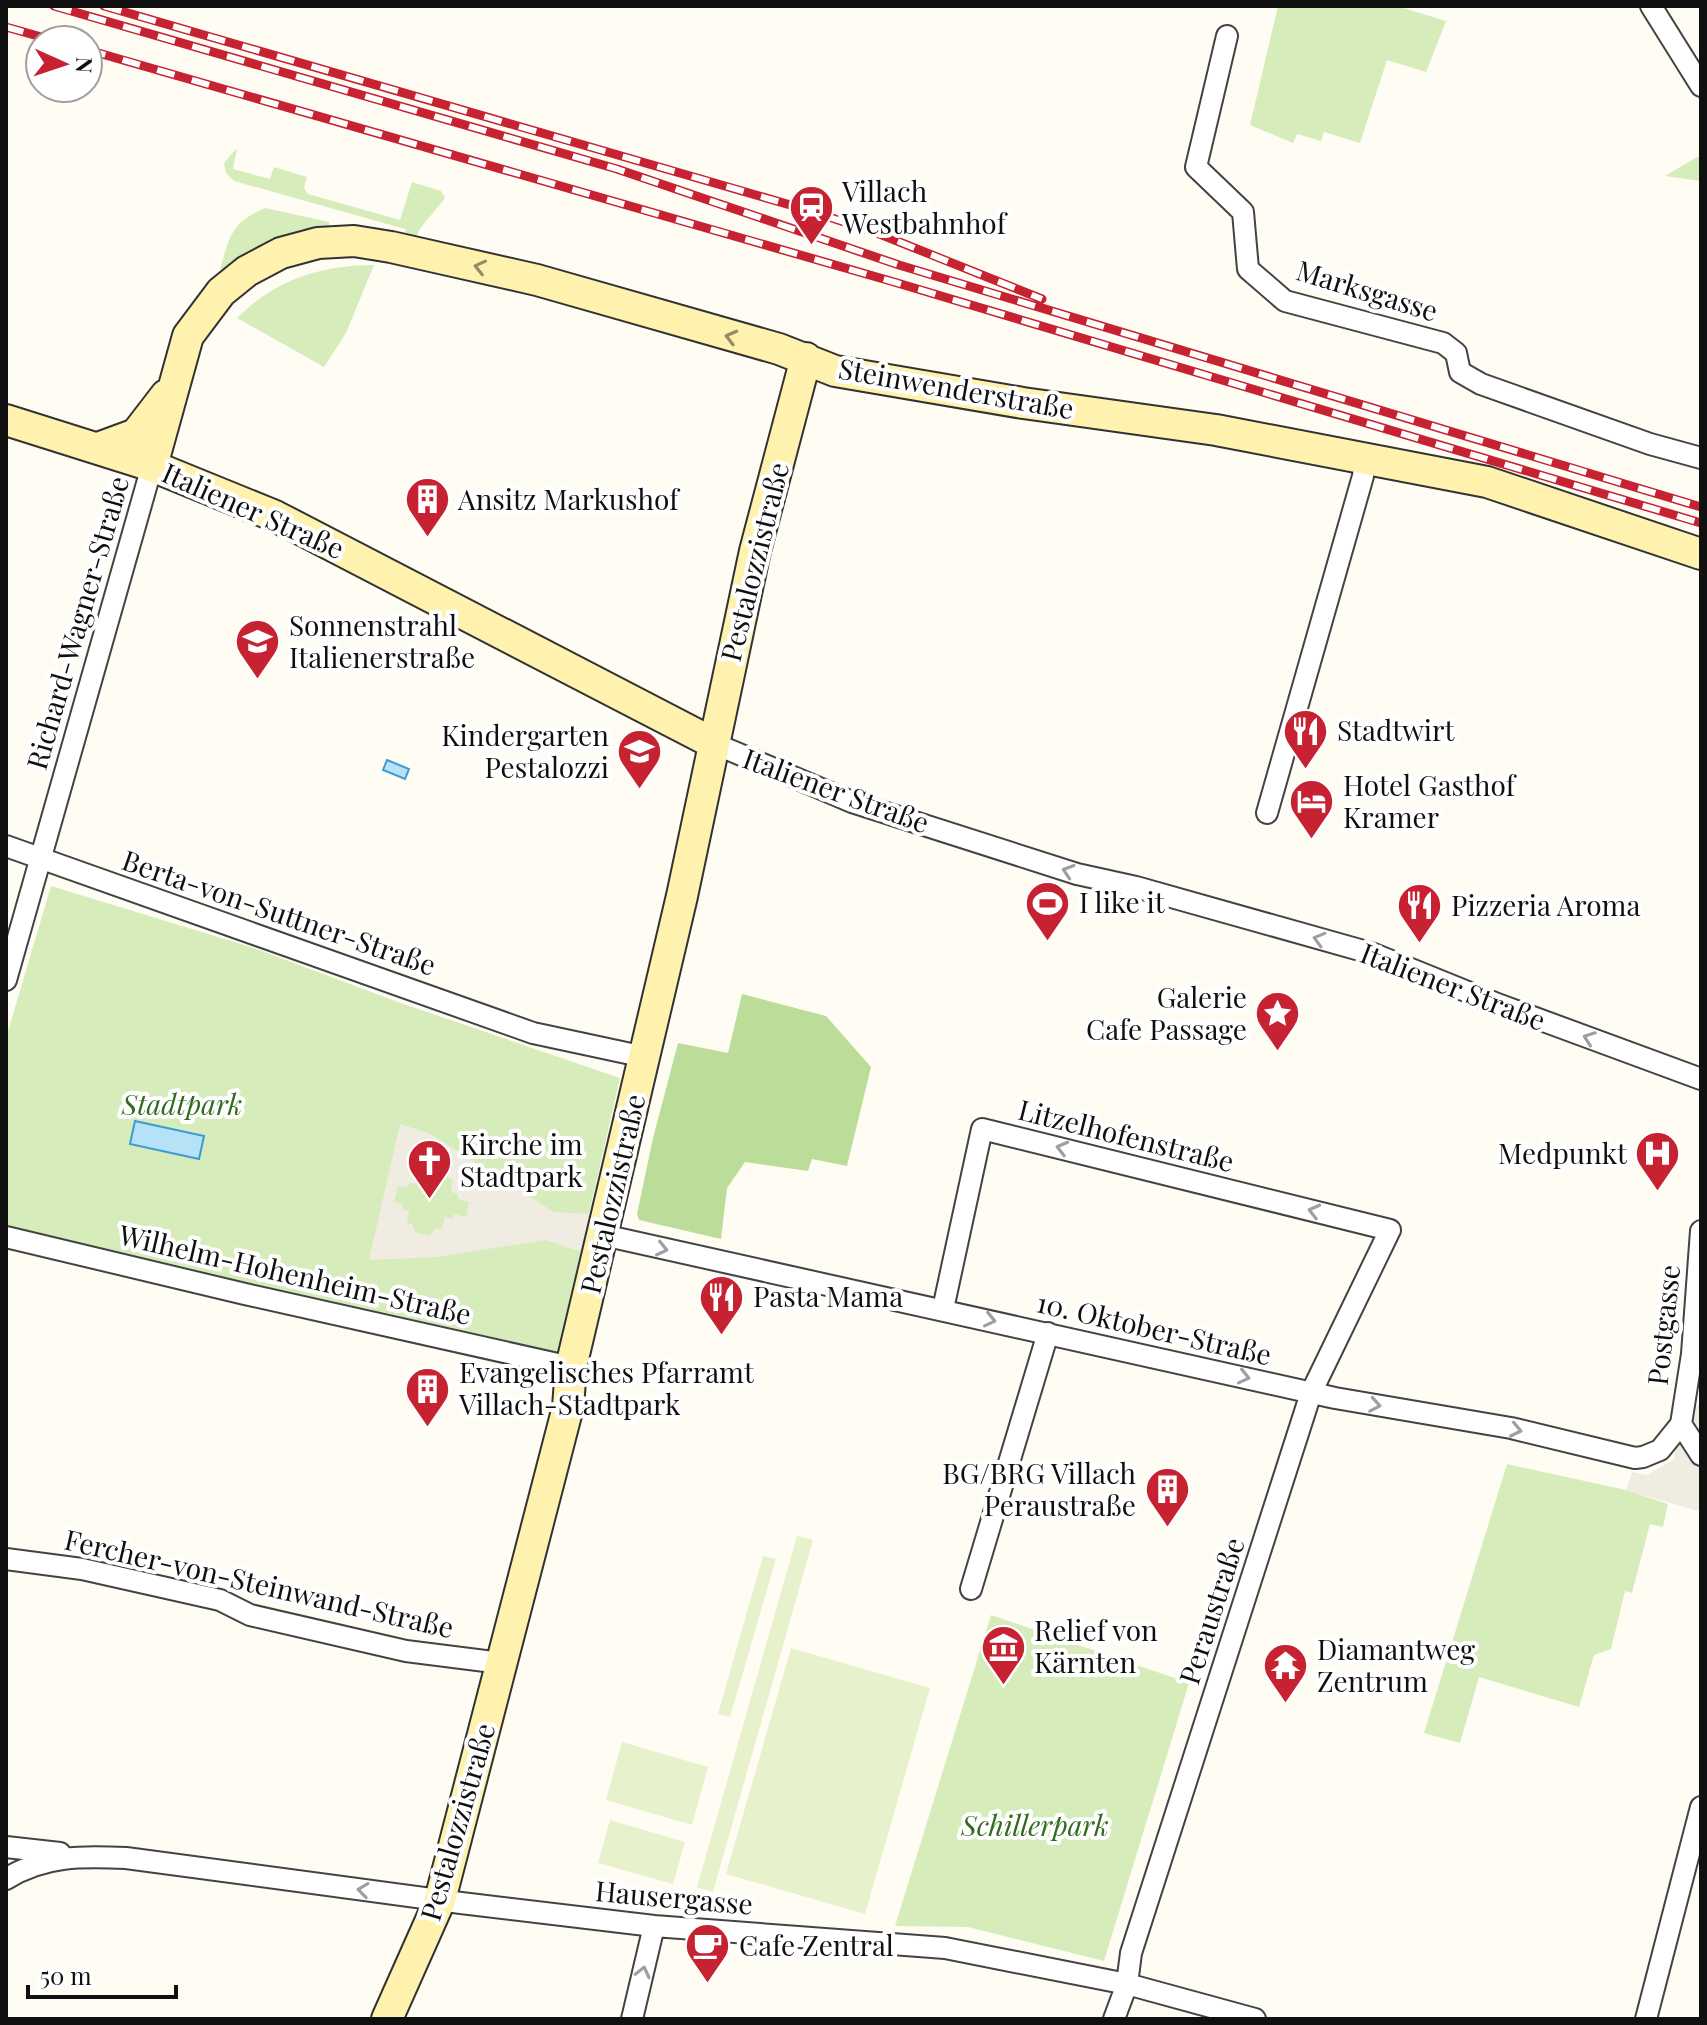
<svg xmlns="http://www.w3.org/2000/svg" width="1707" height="2025" font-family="'Playfair Display',serif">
	<rect width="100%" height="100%" fill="#fffcf3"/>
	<path fill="#d6ecbb" d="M1278 6H1397L1446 21 1426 72 1387 60 1360 143 1324 132 1321 141 1297 134 1293 143 1250 125Z
		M237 148 233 169 270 179 274 167 307 177 304 188 308 194 400 220 412 182 441 191 445 198 419 230 414 242 407 240 405 229 234 181 226 173 224 163Z
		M1697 157H1701V181L1665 176Z
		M265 208 329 222V228L224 272 220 269C230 236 231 223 265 208Z
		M374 265 346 333 324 367 237 318C275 280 321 265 374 265Z
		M51 886 254 948 398 1002 620 1078 555 1363 6 1237V1038Z
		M1507 1464 1626 1490 1668 1504 1663 1527 1650 1524 1632 1593 1625 1591 1611 1649 1594 1655 1579 1707 1479 1677 1460 1743 1424 1733Z
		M991 1615 1189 1683 1104 1961 968 1927 895 1926Z"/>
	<path fill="#bd9" d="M742 994 826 1016 871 1067 847 1166 812 1159 808 1171 745 1162 727 1188 721 1239 639 1220 637 1214 653 1138 678 1043 728 1053Z"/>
	<path fill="#e7f2cd" d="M797 1536 813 1540 713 1892 697 1887Z
		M763 1556 776 1559 730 1717 718 1714Z
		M791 1648 930 1688 865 1914 726 1874Z
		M622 1742 708 1767 692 1825 606 1800Z
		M610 1820 685 1842 673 1884 598 1863Z"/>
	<path fill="#f1ece1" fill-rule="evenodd" d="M400 1124 429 1133 554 1212 589 1214 582 1252 546 1240 437 1257 369 1260ZM431 1167 445 1171 448 1178 453 1180 451 1192 458 1194V1199L469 1202 466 1217 454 1214 452 1219 445 1217 441 1229H435L429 1236 415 1232 412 1224 407 1223 409 1211 403 1210V1205L394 1202 398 1186 408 1188 409 1183 416 1184 419 1172 424 1173Z
		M1701 1404V1512L1626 1490 1632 1472 1647 1475 1674 1459 1675 1448 1681 1442 1692 1407Z"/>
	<path fill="#b6e2f8" stroke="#3b9cd2" stroke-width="2" d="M387 760 409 769 405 779 383 770Z
		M135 1121 204 1136 199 1159 130 1144Z"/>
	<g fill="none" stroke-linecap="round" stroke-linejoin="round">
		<defs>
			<path id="street" d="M1651 6 1701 86
				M1227 36 1196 167 1243 212 1248 269 1285 301 1443 343 1456 353 1460 372 1481 384 1650 444 1701 458
				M713 743 852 802 1077 874 1136 887 1374 954 1500 1005 1701 1079
				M1267 813 1363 476 1365 458
				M6 846 533 1033 645 1057
				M6 980 152 466
				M603 1235 1335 1398 1511 1428 1635 1458 1643 1457 1660 1450 1681 1424 1692 1354 1701 1231
				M6 1237 245 1294 571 1367
				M943 1309 982 1129 1390 1230 1311 1393 1131 1953 1127 1984 1114 2019
				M1681 1424 1701 1455
				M6 1559 82 1569 220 1600 250 1615 406 1651 501 1663
				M971 1589 1048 1333
				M6 1847 60 1853
				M6 1879C44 1855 83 1856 126 1858L461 1903 654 1926 945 1948 1127 1984 1255 2019
				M632 2019 654 1926
				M1646 2019 1701 1807"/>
			<path id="secondary" d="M6 420 152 466 275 516 713 743
				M98 448 136 434 166 395
				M152 466 188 336 221 292 247 271 281 253 318 243 354 241 391 247 537 280 779 349 835 371 1023 403 1216 430 1487 482 1701 554
				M387 2019 440 1900 568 1407 571 1367 682 896 755 551 806 358"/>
		</defs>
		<use href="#street" stroke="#434343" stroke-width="24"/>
		<use href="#secondary" stroke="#323232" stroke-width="34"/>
		<use href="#street" stroke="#fff" stroke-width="20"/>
		<use href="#secondary" stroke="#fff2ae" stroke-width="30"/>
		<defs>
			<path id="rail" d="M54 6 617 169 899 265 1701 507
				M104 6 811 211 877 233 1042 299
				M6 27 52 40
				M88 50 894 282 1701 523"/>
		</defs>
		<use href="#rail" stroke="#c62232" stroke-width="9"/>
		<use href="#rail" stroke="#fff" stroke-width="6" stroke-dasharray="18" stroke-linecap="butt"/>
	</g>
	<defs><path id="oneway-chevron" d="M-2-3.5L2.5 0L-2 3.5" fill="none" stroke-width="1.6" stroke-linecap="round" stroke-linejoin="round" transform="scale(2)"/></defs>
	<g stroke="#938c67">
		<use href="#oneway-chevron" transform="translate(480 267) rotate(-167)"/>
		<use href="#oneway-chevron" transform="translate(731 337) rotate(-165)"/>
	</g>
	<g stroke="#9f9f9f">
		<use href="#oneway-chevron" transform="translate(1068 871) rotate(-162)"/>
		<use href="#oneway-chevron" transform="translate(1319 939) rotate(-164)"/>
		<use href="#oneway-chevron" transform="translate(1589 1038) rotate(-160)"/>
		<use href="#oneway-chevron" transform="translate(1062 1148) rotate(-166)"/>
		<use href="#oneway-chevron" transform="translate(1314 1211) rotate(-166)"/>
		<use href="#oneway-chevron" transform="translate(662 1249) rotate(13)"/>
		<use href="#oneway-chevron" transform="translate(990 1320) rotate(13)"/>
		<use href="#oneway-chevron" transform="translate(1244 1377) rotate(13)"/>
		<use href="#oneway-chevron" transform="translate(1375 1405) rotate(10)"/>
		<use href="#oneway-chevron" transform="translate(1516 1430) rotate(12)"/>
		<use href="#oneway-chevron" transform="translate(363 1890) rotate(-172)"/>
		<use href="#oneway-chevron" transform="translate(643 1972) rotate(-77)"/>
	</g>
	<defs>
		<symbol id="station-pin" viewBox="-11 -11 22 30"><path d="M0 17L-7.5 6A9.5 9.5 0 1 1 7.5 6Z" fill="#c62232" stroke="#fff"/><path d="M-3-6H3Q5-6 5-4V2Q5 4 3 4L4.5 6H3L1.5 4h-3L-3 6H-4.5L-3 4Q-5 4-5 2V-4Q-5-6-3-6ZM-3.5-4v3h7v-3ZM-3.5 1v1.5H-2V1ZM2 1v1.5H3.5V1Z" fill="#fff"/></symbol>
		<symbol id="building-pin" viewBox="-11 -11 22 30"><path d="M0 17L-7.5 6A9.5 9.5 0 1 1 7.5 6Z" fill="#c62232" stroke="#fff"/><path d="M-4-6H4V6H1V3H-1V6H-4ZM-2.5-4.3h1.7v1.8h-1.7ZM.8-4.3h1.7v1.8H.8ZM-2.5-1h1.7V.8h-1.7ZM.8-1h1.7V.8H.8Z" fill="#fff"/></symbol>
		<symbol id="school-pin" viewBox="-11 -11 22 30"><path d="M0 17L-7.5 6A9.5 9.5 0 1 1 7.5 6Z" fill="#c62232" stroke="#fff"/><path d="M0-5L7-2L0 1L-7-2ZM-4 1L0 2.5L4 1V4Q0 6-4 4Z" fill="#fff"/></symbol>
		<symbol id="restaurant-pin" viewBox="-11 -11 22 30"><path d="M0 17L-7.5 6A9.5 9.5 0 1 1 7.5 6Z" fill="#c62232" stroke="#fff"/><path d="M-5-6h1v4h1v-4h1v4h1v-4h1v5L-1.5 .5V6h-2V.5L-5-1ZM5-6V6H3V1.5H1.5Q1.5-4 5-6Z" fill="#fff"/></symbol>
		<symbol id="hotel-pin" viewBox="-11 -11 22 30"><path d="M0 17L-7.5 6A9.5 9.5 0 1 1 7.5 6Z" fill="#c62232" stroke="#fff"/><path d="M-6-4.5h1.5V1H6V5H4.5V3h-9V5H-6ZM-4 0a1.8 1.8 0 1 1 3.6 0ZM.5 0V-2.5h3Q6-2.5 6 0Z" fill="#fff"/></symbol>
		<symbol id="stadium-pin" viewBox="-11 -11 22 30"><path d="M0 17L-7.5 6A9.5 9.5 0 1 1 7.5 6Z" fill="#c62232" stroke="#fff"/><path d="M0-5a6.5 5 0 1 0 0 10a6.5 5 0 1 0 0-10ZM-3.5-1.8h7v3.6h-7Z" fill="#fff"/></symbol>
		<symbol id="sight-pin" viewBox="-11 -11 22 30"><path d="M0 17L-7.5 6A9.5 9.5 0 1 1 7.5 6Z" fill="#c62232" stroke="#fff"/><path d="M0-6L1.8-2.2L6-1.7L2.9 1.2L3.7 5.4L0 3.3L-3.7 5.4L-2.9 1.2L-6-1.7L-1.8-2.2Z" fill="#fff"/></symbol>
		<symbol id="hospital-pin" viewBox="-11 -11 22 30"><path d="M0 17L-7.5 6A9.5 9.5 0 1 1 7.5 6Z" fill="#c62232" stroke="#fff"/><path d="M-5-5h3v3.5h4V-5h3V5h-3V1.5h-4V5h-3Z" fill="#fff"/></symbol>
		<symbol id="church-pin" viewBox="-11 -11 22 30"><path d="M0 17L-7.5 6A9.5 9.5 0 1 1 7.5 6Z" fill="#c62232" stroke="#fff"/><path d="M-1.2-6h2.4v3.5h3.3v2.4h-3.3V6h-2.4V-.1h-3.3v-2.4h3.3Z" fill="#fff"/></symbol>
		<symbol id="museum-pin" viewBox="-11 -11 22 30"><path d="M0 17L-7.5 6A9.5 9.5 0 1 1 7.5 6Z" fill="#c62232" stroke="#fff"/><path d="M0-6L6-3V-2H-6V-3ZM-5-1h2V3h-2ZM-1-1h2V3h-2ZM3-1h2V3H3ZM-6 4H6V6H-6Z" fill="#fff"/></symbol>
		<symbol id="temple-pin" viewBox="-11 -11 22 30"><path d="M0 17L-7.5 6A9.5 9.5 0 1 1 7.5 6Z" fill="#c62232" stroke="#fff"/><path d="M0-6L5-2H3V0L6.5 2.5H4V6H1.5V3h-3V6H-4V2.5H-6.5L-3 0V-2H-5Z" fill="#fff"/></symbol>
		<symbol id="cafe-pin" viewBox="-11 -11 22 30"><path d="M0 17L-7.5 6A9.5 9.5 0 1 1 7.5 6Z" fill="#c62232" stroke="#fff"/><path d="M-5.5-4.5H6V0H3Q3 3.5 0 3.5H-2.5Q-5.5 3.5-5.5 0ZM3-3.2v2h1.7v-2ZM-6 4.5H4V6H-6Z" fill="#fff"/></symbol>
	</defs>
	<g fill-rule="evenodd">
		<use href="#station-pin" x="786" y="182" width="51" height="69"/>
		<use href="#building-pin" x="402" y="474" width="51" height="69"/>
		<use href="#school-pin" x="232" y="616" width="51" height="69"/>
		<use href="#restaurant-pin" x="1280" y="706" width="51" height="69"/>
		<use href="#school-pin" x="614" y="726" width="51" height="69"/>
		<use href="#hotel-pin" x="1286" y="776" width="51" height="69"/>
		<use href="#stadium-pin" x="1022" y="878" width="51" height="69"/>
		<use href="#restaurant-pin" x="1394" y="880" width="51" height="69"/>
		<use href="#sight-pin" x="1252" y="988" width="51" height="69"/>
		<use href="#hospital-pin" x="1632" y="1128" width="51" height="69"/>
		<use href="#church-pin" x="404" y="1136" width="51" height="69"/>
		<use href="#restaurant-pin" x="696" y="1272" width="51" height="69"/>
		<use href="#building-pin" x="402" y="1364" width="51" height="69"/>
		<use href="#building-pin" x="1142" y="1464" width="51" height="69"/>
		<use href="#museum-pin" x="978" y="1622" width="51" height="69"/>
		<use href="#temple-pin" x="1260" y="1640" width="51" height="69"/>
		<use href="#cafe-pin" x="682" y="1920" width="51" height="69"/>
	</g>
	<g text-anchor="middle" stroke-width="8" stroke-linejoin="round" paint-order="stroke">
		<g font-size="28" fill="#101010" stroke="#fff" text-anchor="start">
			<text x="842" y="202">Villach<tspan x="842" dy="32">Westbahnhof</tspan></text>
			<text x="458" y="510">Ansitz Markushof</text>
			<text x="289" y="636">Sonnenstrahl<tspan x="289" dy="32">Italienerstraße</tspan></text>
			<text x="1337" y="741">Stadtwirt</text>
			<text x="609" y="746" text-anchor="end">Kindergarten<tspan x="609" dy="32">Pestalozzi</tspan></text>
			<text x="1343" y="796">Hotel Gasthof<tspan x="1343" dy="32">Kramer</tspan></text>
			<text x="1079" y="913">I like it</text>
			<text x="1451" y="916">Pizzeria Aroma</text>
			<text x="1247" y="1008" text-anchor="end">Galerie<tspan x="1247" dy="32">Cafe Passage</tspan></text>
			<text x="460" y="1155">Kirche im<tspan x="460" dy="32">Stadtpark</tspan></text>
			<text x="1627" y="1164" text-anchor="end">Medpunkt</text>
			<text x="753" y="1307">Pasta Mama</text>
			<text x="459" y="1383">Evangelisches Pfarramt<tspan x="459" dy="32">Villach-Stadtpark</tspan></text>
			<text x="1136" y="1484" text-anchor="end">BG/BRG Villach<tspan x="1136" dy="32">Peraustraße</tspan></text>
			<text x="1034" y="1641">Relief von<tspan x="1034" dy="32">Kärnten</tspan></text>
			<text x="1317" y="1660">Diamantweg<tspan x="1317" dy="32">Zentrum</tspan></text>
			<text x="739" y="1956">Cafe Zentral</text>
		</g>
		<g font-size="28" fill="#101010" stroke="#fff">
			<text transform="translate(1367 291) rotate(17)" y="10">Marksgasse</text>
			<text transform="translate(956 389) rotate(10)" y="10">Steinwenderstraße</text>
			<text transform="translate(253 511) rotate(24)" y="10">Italiener Straße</text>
			<text transform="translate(755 562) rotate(-76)" y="10">Pestalozzistraße</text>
			<text transform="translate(78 623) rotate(-74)" y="10">Richard-Wagner-Straße</text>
			<text transform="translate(836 791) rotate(20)" y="10">Italiener Straße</text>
			<text transform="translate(279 913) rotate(19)" y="10">Berta-von-Suttner-Straße</text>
			<text transform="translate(1453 987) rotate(21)" y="10">Italiener Straße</text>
			<text transform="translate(1126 1136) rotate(14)" y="10">Litzelhofenstraße</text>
			<text transform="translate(613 1194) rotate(-77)" y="10">Pestalozzistraße</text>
			<text transform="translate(295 1275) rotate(13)" y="10">Wilhelm-Hohenheim-Straße</text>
			<text transform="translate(1664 1325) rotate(-84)" y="10">Postgasse</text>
			<text transform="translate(1154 1329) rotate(13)" y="10">10. Oktober-Straße</text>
			<text transform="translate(259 1584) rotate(13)" y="10">Fercher-von-Steinwand-Straße</text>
			<text transform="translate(1212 1611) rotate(-72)" y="10">Peraustraße</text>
			<text transform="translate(458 1822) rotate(-74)" y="10">Pestalozzistraße</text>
			<text transform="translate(674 1898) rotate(5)" y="10">Hausergasse</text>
		</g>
		<g font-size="28" font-style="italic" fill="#316b1d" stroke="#fff">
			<text x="182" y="1115">Stadtpark</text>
			<text x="1035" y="1836">Schillerpark</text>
		</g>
	</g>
	<rect width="1707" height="2025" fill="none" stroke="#101010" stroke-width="16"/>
	<g transform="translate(64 64) rotate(93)"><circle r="38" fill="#ffffff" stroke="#9f9f9f" stroke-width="2"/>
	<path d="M0-6L14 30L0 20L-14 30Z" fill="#c62232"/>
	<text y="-12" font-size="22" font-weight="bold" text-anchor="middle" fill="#101010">N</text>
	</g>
	<path d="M28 1985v12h148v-12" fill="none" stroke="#101010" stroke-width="4"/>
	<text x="40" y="1985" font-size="24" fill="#101010" stroke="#ffffff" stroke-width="6" paint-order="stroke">50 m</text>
</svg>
